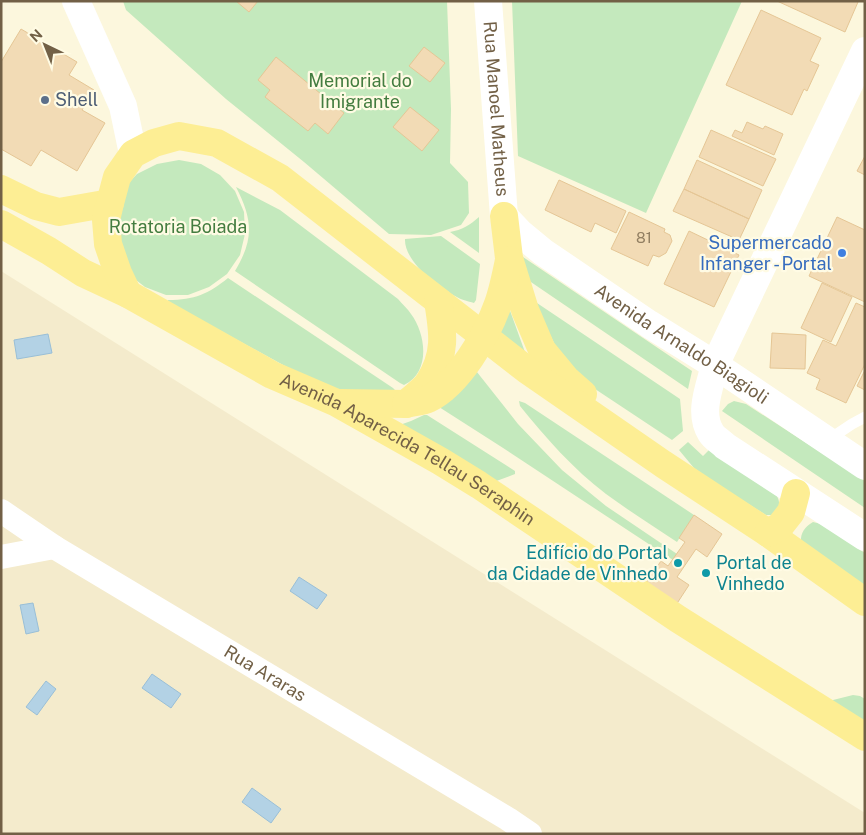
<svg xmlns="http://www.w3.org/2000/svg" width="866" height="835" font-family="'Public Sans',sans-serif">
	<rect width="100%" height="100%" fill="#fcf7dd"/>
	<path fill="#f4ebcc" d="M1 271 865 813V834H1Z"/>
	<path fill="#c4e9bd" d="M123 1H447L451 109 450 163 468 182 469 213 461 225 431 235 389 234 304 162 226 99 126 10Z
		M512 1H742L646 213 518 156Z
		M179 160 201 164 220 175 235 191 244 212 245 234 240 255 227 274 209 287 188 295H166L145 287 127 273 112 210 122 190 137 174 157 164Z
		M236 187 280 210 398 299C402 304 408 309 411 314 426 334 431 372 404 385L400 383 235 271C254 239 253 220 236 187Z
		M479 217V253L450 232C462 230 470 225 479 217Z
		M441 236 480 264 476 300 474 303C468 301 461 300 455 296 437 287 404 261 405 239Z
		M523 257 692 371 688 389 525 278Z
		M228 278 393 388 396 391 370 398 316 383 168 302V300C195 300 208 294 228 278Z
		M534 301 680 399 683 431 672 440 586 383 562 360Z
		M508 305 526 355 498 334Z
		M473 367 518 424 562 470 606 506 680 556 676 562 500 446 439 407Z
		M519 401 525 403 694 515 677 542C653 526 629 511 606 494 573 469 546 438 520 406Z
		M734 401 746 404 865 481V508L722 411 728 404Z
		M424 415H427L515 471V474L491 483 394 427 411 421Z
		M688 442 703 456 709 450 777 496C781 504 779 509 774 515H766L713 482 694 468 679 450Z
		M813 522 821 524 865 553V587L801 546C800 534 803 528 813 522Z
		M853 695 860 696 865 699V731L825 702Z"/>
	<path fill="#b3d2e5" stroke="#99bfd7" d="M48 334 52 353 17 359 14 340Z
		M299 577 327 595 317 609 290 591Z
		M33 603 39 631 26 634 20 605Z
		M152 674 181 694 171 708 142 688Z
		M46 681 56 689 37 715 26 707Z
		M252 788 281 809 271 823 242 802Z"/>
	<path fill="#f2dbb5" stroke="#e5c695" d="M236 1H258L249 12Z
		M777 1H856L858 2 845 32Z
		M761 10 821 38 810 61 819 65 807 91 804 89 792 115 726 85Z
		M21 29 77 62 69 75 94 90 82 110 105 123 77 171 41 150 31 166 1 149V62Z
		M424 47 445 63 430 82 409 66Z
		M276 57 344 113 328 134 315 123 308 131 265 97 270 90 258 80Z
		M410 107 439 130 422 151 393 127Z
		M747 122 763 129 765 126 783 134 774 155 732 136 735 130 742 133Z
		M711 130 776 159 763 186 699 157Z
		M865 156V175L857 171Z
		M697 160 762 190 749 219 684 189Z
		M559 180 626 211 616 233 595 223 591 232 545 210Z
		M684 189 749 219 739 240 673 211Z
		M629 212 665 229 664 232 670 235 672 241 666 253 659 257 653 255 648 266 611 249Z
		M837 217 865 230V302L809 276Z
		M689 231 739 255 714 307 664 284Z
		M822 283 852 297 831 342 801 328Z
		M856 303 865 307V364L846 403 816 389 820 379 807 373 823 340 836 346Z
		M772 333 806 335 805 369 770 368Z
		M865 370V390L857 386Z
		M694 515 722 534 707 557 696 549 677 577 689 585 674 608 643 587 661 561 668 566 685 542 679 538Z"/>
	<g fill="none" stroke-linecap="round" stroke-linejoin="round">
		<path stroke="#fff" stroke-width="11" d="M828 440 852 424 865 417"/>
		<g stroke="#fff" stroke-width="24">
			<path id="s1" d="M1 511 54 547 508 819 530 834"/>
			<path d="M1 557 54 547"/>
		</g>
		<g stroke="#fff" stroke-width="28">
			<path d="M76 1 123 106 133 154"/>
			<path id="s2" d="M488 1 504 216 520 233 543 252 649 324 715 365 865 466"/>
			<path d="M865 51 715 365C710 386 698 413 711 433 714 438 721 442 725 446L865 537"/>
		</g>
		<g stroke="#fdee94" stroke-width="28">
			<path d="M1 189 36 206 59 212 110 203"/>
			<path d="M504 216 509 258 525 310 542 350 566 379 583 394"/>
			<path id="s3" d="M1 224 49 251 83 273 128 294 272 375 337 403 440 461 479 485 678 619 865 737"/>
			<path d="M128 294 118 273 108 244 106 220 110 203 117 177 133 154 154 143 179 136 217 143 280 178 527 370 663 464 768 533 865 602"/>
			<path d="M341 403 406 404C413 397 424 390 429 382 447 353 443 332 438 301"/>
			<path d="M406 404C413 402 422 402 428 399 459 384 487 335 498 304 503 290 506 275 509 260"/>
			<path d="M768 533 780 526 791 512 796 493"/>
		</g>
	</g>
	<circle fill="#5c6f8a" stroke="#fffbe4" stroke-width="2" cx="45" cy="100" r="5"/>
	<circle fill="#3f7fe0" stroke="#fffbe4" stroke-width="2" cx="842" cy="253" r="5"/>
	<g fill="#0f9aa8" stroke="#fffbe4" stroke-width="2">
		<circle cx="678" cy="563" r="5"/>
		<circle cx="706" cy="573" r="5"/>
	</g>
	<g text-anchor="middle" stroke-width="4.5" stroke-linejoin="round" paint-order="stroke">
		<g font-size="15" fill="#927f62">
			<text x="644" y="243">81</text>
		</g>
		<g font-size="18" fill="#447d40" stroke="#fffbe4">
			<text x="360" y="87">Memorial do<tspan x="360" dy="21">Imigrante</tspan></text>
			<text x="178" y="233">Rotatoria Boiada</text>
		</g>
		<g font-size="18" fill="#4e5e75" stroke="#fffbe4" text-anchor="start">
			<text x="55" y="106">Shell</text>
		</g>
		<g font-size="18" fill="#726046" stroke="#fffbe4">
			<text dy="6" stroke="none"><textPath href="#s2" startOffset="108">Rua Manoel Matheus</textPath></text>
			<text dy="6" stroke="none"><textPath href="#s2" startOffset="435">Avenida Arnaldo Biagioli</textPath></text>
			<text dy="6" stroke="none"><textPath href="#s3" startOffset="465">Avenida Aparecida Tellau Seraphin</textPath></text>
			<text dy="6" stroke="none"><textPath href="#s1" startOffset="310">Rua Araras</textPath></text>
		</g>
		<g font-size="18" fill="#366cbe" stroke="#fffbe4" text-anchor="end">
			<text x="832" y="249">Supermercado<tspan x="832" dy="21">Infanger - Portal</tspan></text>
		</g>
		<g font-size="18" fill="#0d838f" stroke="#fffbe4" text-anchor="end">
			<text x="668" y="559">Edifício do Portal<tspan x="668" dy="21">da Cidade de Vinhedo</tspan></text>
			<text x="716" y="569" text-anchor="start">Portal de<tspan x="716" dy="21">Vinhedo</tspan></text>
		</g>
	</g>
	<rect width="866" height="835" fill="none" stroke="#726046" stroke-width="5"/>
	<g transform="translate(45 45) rotate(317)" stroke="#fffbe4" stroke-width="4" paint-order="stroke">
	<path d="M0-4L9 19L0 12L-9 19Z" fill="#726046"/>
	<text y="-8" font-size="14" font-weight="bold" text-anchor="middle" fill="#726046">N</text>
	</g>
</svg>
